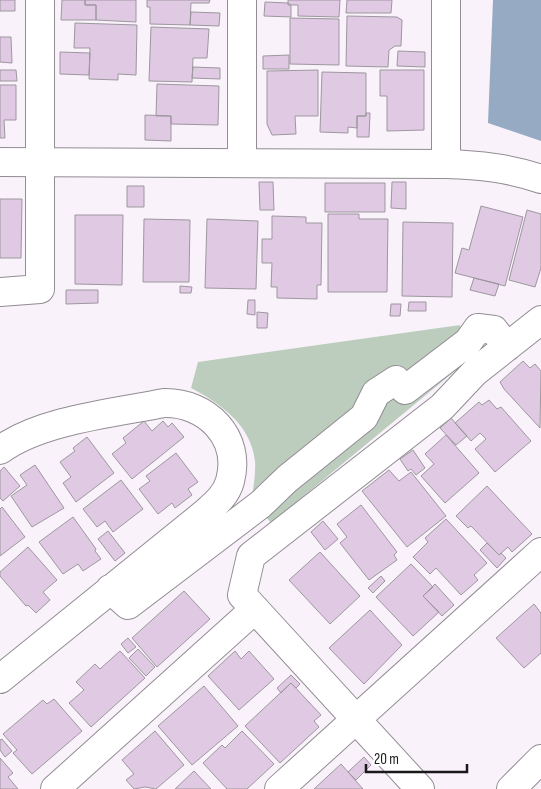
<svg xmlns="http://www.w3.org/2000/svg" width="541" height="789" font-family="'Sofia Sans Condensed',sans-serif">
	<rect width="100%" height="100%" fill="#f9f2fa"/>
	<path fill="#bccdbe" d="M460 325 467 361 271 523 252 500C253 488 256 474 255 461 251 425 221 404 191 388L198 362Z"/>
	<path fill="#96abc3" d="M493 0H541V141L488 123Z"/>
	<path fill="#dfc9e3" stroke="#9d979e" d="M0 0H15V11H0Z
		M62 0H85V5H96V20H61Z
		M85 0H136V22L96 20V5H85Z
		M147 0H210L209 3H191L190 25 150 24V7H147Z
		M288 0H340L339 17 298 16V5H288Z
		M347 0H392L391 13H346Z
		M265 2 288 3 291 5V17L264 16Z
		M191 12 220 13 219 26 190 25Z
		M347 16 397 17 402 20 401 46H395L389 50 388 67 346 66Z
		M290 18 339 19V65L290 64Z
		M75 23 137 25 136 75 118 74V80L89 79 90 48H74Z
		M151 27 209 29 207 58H193L192 82 149 81Z
		M0 37H11L12 63 0 62Z
		M398 51 425 52V67L397 66Z
		M60 52 90 53 89 75 60 74Z
		M289 55V69H263V56Z
		M193 67 220 68V79L192 78Z
		M0 70H16L17 81H0Z
		M318 70V116H295L296 134 272 135 267 124V71Z
		M380 70H424V130L387 131V96H380Z
		M322 72 366 73V116H357V128L348 127V133L320 132Z
		M157 84 219 86 218 125 171 124V116H156Z
		M0 85H16V120H4L5 138H0Z
		M366 113H370L369 137H357V116H366Z
		M145 115 171 116V141L145 140Z
		M259 182H273L274 210H260Z
		M392 182H406V209L391 208Z
		M325 183H385V212H325Z
		M127 186H144V207H127Z
		M0 199H22L21 258H0Z
		M481 206 523 217 505 286 455 273 462 248 469 250Z
		M527 210 541 214V268L535 287 509 280Z
		M328 214H359V219H388L387 292H328Z
		M75 215H123L122 285 75 284Z
		M272 216 306 217V223H322L321 285H317V299L277 298V287H271L272 263H262V239H272Z
		M144 219 190 220 189 282H143Z
		M207 219 258 221 256 289 205 288Z
		M403 222 453 223 452 297 402 296Z
		M474 278 499 284 495 296 470 290Z
		M180 286 192 287 191 293H180Z
		M66 290H98V303L66 304Z
		M248 300H255V315L247 314Z
		M409 302H426V311H408Z
		M391 304H401L400 316H390Z
		M257 312 268 313 267 328H257Z
		M523 361 530 368 535 364 541 371 540 428 504 389 500 382Z
		M489 400 497 409 501 407 531 441 495 472 475 449 486 439 480 433 471 441 455 423 479 402 482 405Z
		M451 418 467 436 456 445 440 428Z
		M144 421 152 431 163 421 168 427 172 423 184 437 132 479 112 454 126 443 123 438Z
		M446 435 479 473 445 503 421 476 434 464 425 454Z
		M87 437 114 473 76 502 63 483 71 477 60 462 75 451 73 448Z
		M413 450 425 468 416 475 411 469 408 471 400 459Z
		M176 453 198 482 188 489 192 495 175 508 172 503 158 514 139 489 150 481 146 476Z
		M35 465 64 508 32 527 11 496 27 485 20 475Z
		M4 467 20 486 3 501 0 498V471Z
		M389 470 399 481 411 472 446 516 407 547 362 491Z
		M121 480 143 509 113 532 105 521 97 527 83 509Z
		M487 486 532 534 512 552 508 547 499 555 471 526 468 528 456 516Z
		M361 505 397 552 394 555 397 560 369 580 340 543 347 537 337 524Z
		M2 507 25 537 0 556V509Z
		M73 517 96 549 95 551 101 559 83 571 78 564 63 574 39 542Z
		M446 519 487 563 474 575 478 580 461 595 436 568 430 574 413 557 428 542 425 538Z
		M323 521 338 539 325 550 311 532Z
		M108 531 125 553 115 561 98 539Z
		M487 543 499 555 501 553 506 558 497 568 480 550Z
		M28 547 57 580 43 592 50 600 36 613 28 605 26 606 0 576V572Z
		M320 552 360 596 330 624 289 580Z
		M411 564 433 587 423 596 439 612 413 636 376 597Z
		M381 576 385 581 373 593 368 588Z
		M435 584 454 605 442 616 423 596Z
		M184 591 210 619 157 667 132 638Z
		M534 604 541 613V653L524 668 496 638Z
		M370 610 402 645 364 684 329 648Z
		M128 638 136 647 128 653 121 644Z
		M138 649 155 667 146 676 129 658Z
		M120 651 145 678 91 727 69 703 84 690 76 682 95 664 100 669Z
		M235 651 241 659 249 651 274 679 239 710 208 676Z
		M291 675 300 684 296 688 291 683 281 693 277 688Z
		M291 683 321 715 314 721 319 727 280 763 245 726Z
		M204 686 238 726 192 765 158 726Z
		M54 699 82 731 32 774 13 753 17 750 3 734 43 700 47 704Z
		M155 731 184 765 156 789 145 787 134 789 126 780 134 774 122 760Z
		M242 731 274 764 247 789H227L203 763 222 745 225 748Z
		M2 739 12 751 5 757 0 750V740Z
		M364 757 371 765 356 780 348 772Z
		M0 758 13 773 8 777 18 789H0Z
		M341 764 363 789H314Z
		M194 771 211 789H175Z"/>
	<g fill="none" stroke-linecap="round" stroke-linejoin="round">
		<defs>
			<path id="street" d="M242 0V162
				M446 164V0
				M0 292 40 289V0
				M0 450C41 420 114 413 164 403 206 402 242 437 230 481 226 496 214 505 204 514L0 679
				M110 589 128 605 261 504 287 479 364 417 376 393 396 380 405 390 468 342 478 328 494 330 507 347
				M55 789 255 609
				M279 789 541 552
				M420 789 242 595 251 556 442 407 475 372 541 320
				M511 789 541 759"/>
			<path id="secondary" d="M0 162 446 164C479 165 509 168 541 179"/>
		</defs>
		<use href="#street" stroke="#928c93" stroke-width="30"/>
		<use href="#secondary" stroke="#928c93" stroke-width="30"/>
		<use href="#street" stroke="#fff" stroke-width="28"/>
		<use href="#secondary" stroke="#fff" stroke-width="28"/>
	</g>
	<path d="M366 764v8h101v-8" fill="none" stroke="#1b181b" stroke-width="2.5"/>
	<text x="374" y="764" font-size="15" fill="#1b181b" stroke="#ffffff" stroke-width="4" paint-order="stroke">20 m</text>
</svg>
